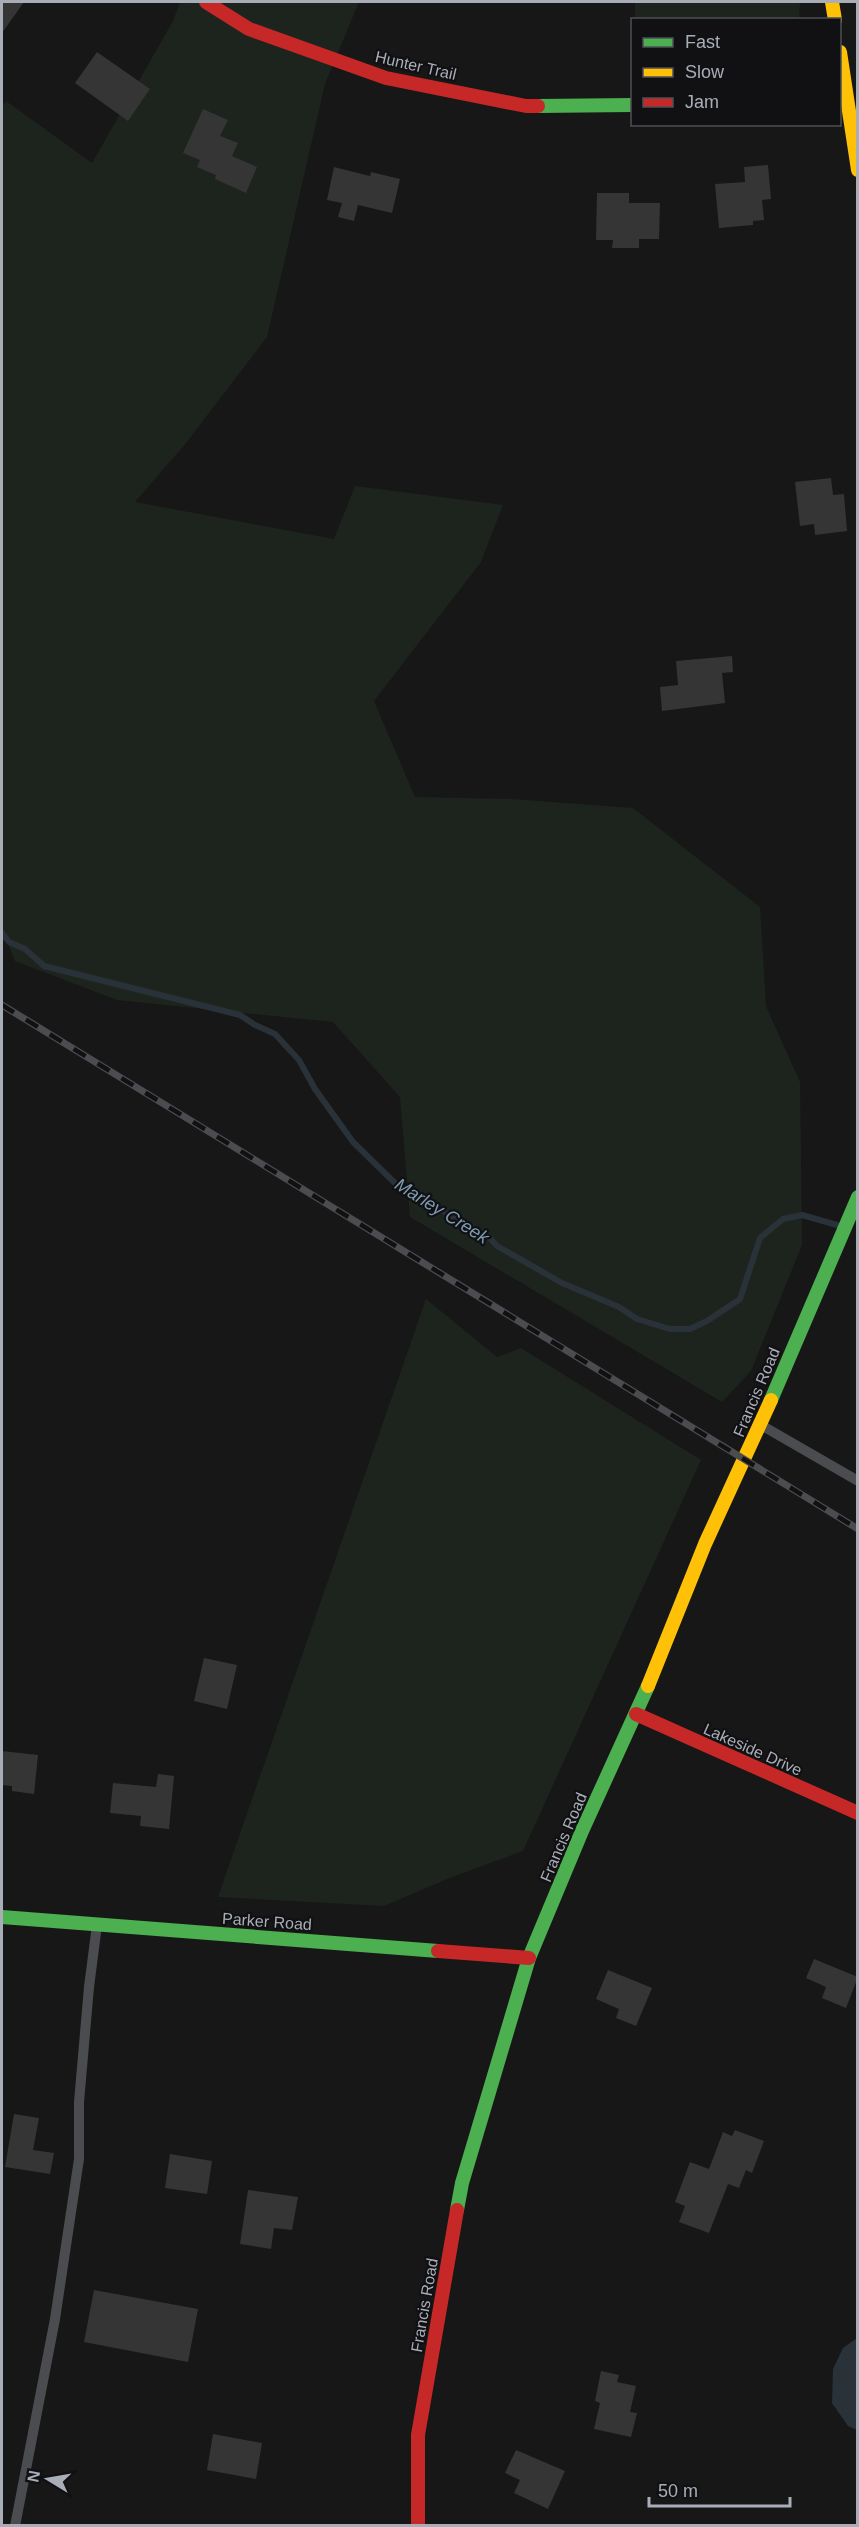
<svg xmlns="http://www.w3.org/2000/svg" width="859" height="2527" font-family="Helvetica,sans-serif">
	<rect width="100%" height="100%" fill="#171717"/>
	<path fill="#1d241e" d="M180 2H359L325 84 267 337 186 443 135 502 334 539 355 486 503 505 481 562 374 701 415 797 512 799 633 808 760 907 766 1006 800 1082 802 1245 751 1371 722 1402 410 1217 400 1097 333 1022 117 1000 15 961 2 929V107L6 101 92 163 173 21Z
		M635 2H800L799 20 635 19Z
		M426 1299 497 1357 521 1348 701 1460 523 1851 447 1879 384 1906 218 1897Z"/>
	<path fill="#2a3239" d="M857 2338V2430L848 2426 832 2403 833 2369 843 2348Z"/>
	<g fill="none" stroke-linecap="round" stroke-linejoin="round">
		<path stroke="#2a3239" stroke-width="6" d="M2 933 9 942 25 949 44 966 240 1015 255 1025 275 1034 299 1060 315 1089 353 1142 398 1186 488 1236 497 1246 562 1283 619 1307 637 1319 670 1329H690L707 1321 740 1299 760 1238 783 1219 802 1215 837 1225"/>
	</g>
	<path fill="#353536" d="M2 2H24L2 33Z
		M97 52 150 89 128 121 75 83Z
		M203 109 228 120 220 136 238 143 232 156 257 167 246 193 215 179 216 175 197 167 200 160 183 153Z
		M768 165 771 199 762 200 764 220 753 221V225L719 228 715 184 745 182 744 167Z
		M334 167 370 176 371 172 400 179 392 213 358 205 354 221 338 217 342 203 327 200Z
		M597 193H629V203H660L659 239H639V248H612L613 240H596Z
		M831 478 833 495 844 494 847 531 815 535 814 524 800 526 795 482Z
		M732 656 733 672 722 673 725 703 662 711 660 687 678 685 676 661Z
		M204 1658 237 1665 227 1709 194 1701Z
		M2 1751 38 1755 34 1794 12 1791V1786L2 1785Z
		M158 1774 174 1776 169 1829 140 1826 141 1816 110 1813 113 1783 156 1787Z
		M814 1959 858 1977 846 2008 822 1998 826 1987 806 1978Z
		M608 1970 652 1988 636 2026 616 2018 619 2009 596 1999Z
		M14 2114 39 2118 33 2150 54 2153 50 2174 5 2167Z
		M735 2130 764 2141 752 2173 746 2170 739 2188 728 2184 709 2233 679 2222 685 2206 675 2202 690 2162 709 2169 723 2132 732 2136Z
		M170 2154 212 2161 207 2194 165 2188Z
		M248 2190 298 2197 292 2230 274 2228 271 2249 240 2244Z
		M94 2290 198 2309 188 2362 84 2342Z
		M601 2371 619 2375 617 2382 636 2386 630 2412 637 2413 631 2437 594 2429 600 2403 595 2401Z
		M213 2434 262 2443 256 2479 207 2470Z
		M516 2450 565 2471 548 2509 514 2493 520 2480 505 2473Z"/>
	<g fill="none" stroke-linecap="round" stroke-linejoin="round">
		<path stroke="#4b4c50" stroke-width="10" d="M761 1425 858 1481
			M15 2526 55 2319 79 2159V2102L89 1987 97 1925"/>
		<path stroke="#4caf50" stroke-width="14" d="M538 106 632 105
			M771 1400 858 1197
			M2 1917 438 1951
			M457 2210 462 2183 529 1958 582 1831 648 1686"/>
		<path stroke="#ffc107" stroke-width="14" d="M832 2 835 20
			M840 52 858 170
			M648 1686 705 1544 771 1400"/>
		<path stroke="#c62828" stroke-width="14" d="M206 2 249 29 386 78 526 106H538
			M636 1714 858 1813
			M438 1951 529 1958
			M418 2526V2435L457 2210"/>
		<defs>
			<path id="rail" d="M2 1005 858 1529"/>
		</defs>
		<use href="#rail" stroke="#4b4c4f" stroke-width="7"/>
		<use href="#rail" stroke="#111113" stroke-width="4.5" stroke-dasharray="14" stroke-linecap="butt"/>
	</g>
	<g text-anchor="middle" stroke-width="4.5" stroke-linejoin="round" paint-order="stroke">
		<g font-size="16" fill="#a8adb8" stroke="#111113">
			<text transform="translate(416 65) rotate(13)" y="6">Hunter Trail</text>
			<text transform="translate(756 1392) rotate(-67)" y="6">Francis Road</text>
			<text transform="translate(753 1749) rotate(24)" y="6">Lakeside Drive</text>
			<text transform="translate(563 1837) rotate(-67)" y="6">Francis Road</text>
			<text transform="translate(267 1921) rotate(4)" y="6">Parker Road</text>
			<text transform="translate(424 2305) rotate(-80)" y="6">Francis Road</text>
		</g>
		<g font-size="18" font-style="italic" fill="#7f9bb3" stroke="#111113">
			<text transform="translate(442 1211) rotate(32)" y="6">Marley Creek</text>
		</g>
	</g>
	<rect width="859" height="2527" fill="none" stroke="#a8adb8" stroke-width="6"/>
	<rect x="631" y="18" width="210" height="108" fill="#111113" stroke="#4d4f55" stroke-width="1.5"/>
	<rect x="643" y="38" width="30" height="9" fill="#4caf50" stroke="#4d4f55" stroke-width="1.5"/>
	<text x="685" y="48" font-size="18" fill="#a8adb8">Fast</text>
	<rect x="643" y="68" width="30" height="9" fill="#ffc107" stroke="#4d4f55" stroke-width="1.5"/>
	<text x="685" y="78" font-size="18" fill="#a8adb8">Slow</text>
	<rect x="643" y="98" width="30" height="9" fill="#c62828" stroke="#4d4f55" stroke-width="1.5"/>
	<text x="685" y="108" font-size="18" fill="#a8adb8">Jam</text>
	<g transform="translate(48 2479) rotate(281)" stroke="#111113" stroke-width="4.5" paint-order="stroke">
	<path d="M0-4.5L10 22L0 15L-10 22Z" fill="#a8adb8"/>
	<text y="-9" font-size="16" font-weight="bold" text-anchor="middle" fill="#a8adb8">N</text>
	</g>
	<path d="M649 2497v9h141v-9" fill="none" stroke="#a8adb8" stroke-width="3"/>
	<text x="658" y="2497" font-size="18" fill="#a8adb8" stroke="#111113" stroke-width="4.5" paint-order="stroke">50 m</text>
</svg>
